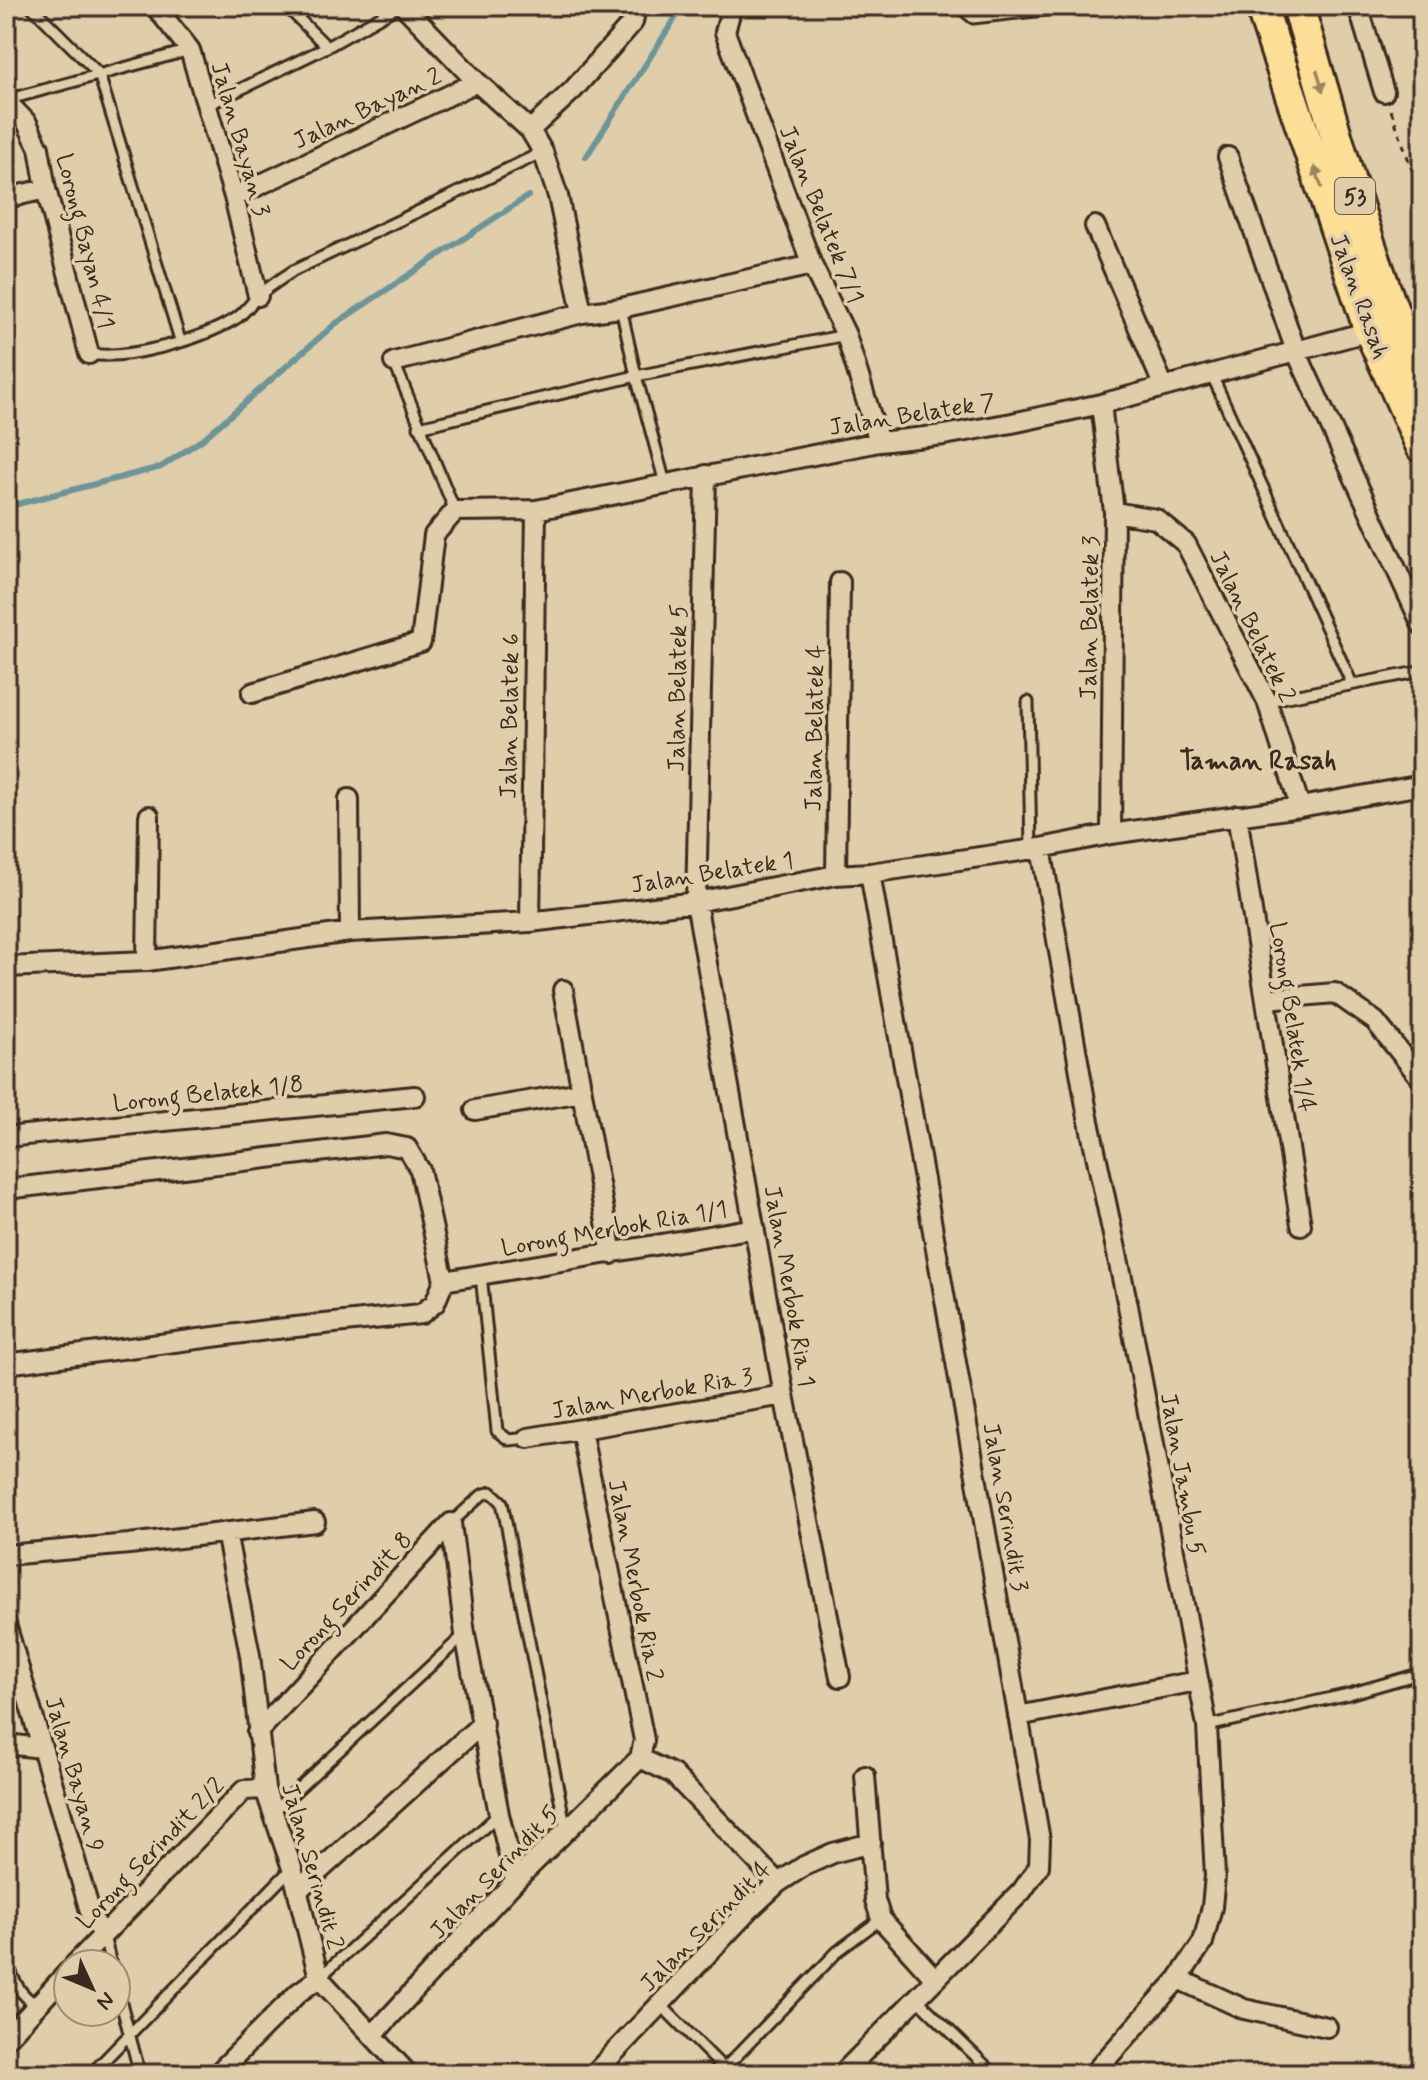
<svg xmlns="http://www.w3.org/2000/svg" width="1428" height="2080" font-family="Mynerve,sans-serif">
	<rect width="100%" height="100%" fill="#e0ceab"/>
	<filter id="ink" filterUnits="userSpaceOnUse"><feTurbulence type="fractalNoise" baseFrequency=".0125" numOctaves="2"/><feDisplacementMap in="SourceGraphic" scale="16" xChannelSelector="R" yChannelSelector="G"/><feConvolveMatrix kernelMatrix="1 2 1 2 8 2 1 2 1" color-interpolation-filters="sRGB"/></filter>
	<g filter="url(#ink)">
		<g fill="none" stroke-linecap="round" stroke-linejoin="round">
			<path stroke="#6c9598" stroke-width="6" d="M586 157 683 6
				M6 507 161 467 203 439 335 324 528 196"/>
			<defs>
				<path id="service" d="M31 6 99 74 180 340
					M286 6 327 47
					M958 6 973 18 1081 6
					M6 100 190 50
					M208 105 327 47 399 6
					M621 308 636 376 665 483
					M89 354C129 360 200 340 235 319 244 314 250 304 257 297 268 287 281 279 293 271L543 152
					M394 362 455 511
					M1211 373 1352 684
					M419 427 636 376 846 335
					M1267 701 1422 671
					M1028 702 1031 849
					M481 1275 497 1431 509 1440 528 1438
					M451 1523 482 1495 491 1492 502 1502 566 1830
					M1207 1726 1349 1694 1422 1673
					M274 1811 465 1634
					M104 1936 111 1964
					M6 1960C14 1980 18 1994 37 2005
					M319 1978 499 1814
					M116 1984 140 2074
					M917 1999 994 2074
					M660 2004 729 2074
					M91 2074 292 1868
					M719 2074 838 1951 881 1919"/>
				<path id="minor" d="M155 6 190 50 234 197 258 296
					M404 6 477 82 530 130 543 152 558 196 582 313
					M732 6 725 32 812 265 846 335 879 442
					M1358 6 1384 92
					M6 101 27 123 39 148 46 189 89 354
					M530 130 573 90 633 22 636 6
					M1228 157 1296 351 1422 625
					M234 197 477 82
					M6 198 46 189
					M1095 226 1164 387
					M394 362 582 313 621 308 812 265
					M1101 404 1114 512 1111 834
					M706 475 696 902 784 1395 840 1677
					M1114 512 1156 519 1186 544 1267 701 1300 807
					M252 693 421 642 434 535 455 511 536 510 879 442 944 435 1012 423 1101 404 1370 331
					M349 799 350 932
					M1237 815 1301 1225
					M1041 848 1087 1112 1128 1306 1207 1726 1215 1876 1212 1907 1203 1942 1178 1979 1093 2074
					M836 875 840 582
					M530 922 536 510
					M147 961 149 816
					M6 967 147 961 350 932 530 922 696 902 836 875 870 873 1041 848 1111 834 1300 807 1422 785
					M563 990 612 1254
					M1266 999 1335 993 1375 1021 1422 1080
					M475 1110 582 1092
					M6 1137 415 1096
					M6 1189 386 1144 407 1148 420 1170 444 1281 435 1303 421 1314 267 1330 6 1364
					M444 1281 755 1228
					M528 1438 784 1395
					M226 1532 250 1655 265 1789 292 1868 319 1978 408 2074
					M6 1555 129 1544 315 1522
					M6 1624 92 1918 103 1934
					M1018 1716 1197 1681
					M257 1733 451 1523 465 1634 499 1814 515 1881
					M6 1744 42 1748
					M640 1758 673 1774 778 1883
					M865 1776 875 1900 881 1919 935 1979
					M298 1890 483 1723
					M75 1964 244 1790 265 1789
					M1178 1979 1244 2009 1327 2027
					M373 2035 515 1881 640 1758 644 1740 581 1430
					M6 2039 68 1972
					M217 2074 298 1993 319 1978
					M594 2074 750 1909 778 1883 804 1866 833 1853 871 1843
					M842 2074 1022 1891 1039 1866 1040 1840 870 873"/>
				<path id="trunk" d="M1261 6 1370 331 1422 447
					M1298 6C1336 132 1369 262 1422 383"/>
			</defs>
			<use href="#service" stroke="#3b2a1e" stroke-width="15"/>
			<use href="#minor" stroke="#3b2a1e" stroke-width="24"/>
			<use href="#trunk" stroke="#3b2a1e" stroke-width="36"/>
			<path stroke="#3b2a1e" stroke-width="3" stroke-dasharray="6 6" stroke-linecap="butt" d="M1391 110 1422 198"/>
			<use href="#service" stroke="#e0ceab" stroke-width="9"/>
			<use href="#minor" stroke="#e0ceab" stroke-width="18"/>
			<use href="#trunk" stroke="#fdde96" stroke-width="30"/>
		</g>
		<defs><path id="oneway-solid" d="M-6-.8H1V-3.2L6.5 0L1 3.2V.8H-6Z" transform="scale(2)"/></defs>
		<g fill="#9c845a">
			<use href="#oneway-solid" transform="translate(1320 81) rotate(73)"/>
			<use href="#oneway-solid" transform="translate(1318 177) rotate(-109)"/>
		</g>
	</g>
	<g text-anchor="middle" stroke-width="7" stroke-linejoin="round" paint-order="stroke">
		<rect fill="#e0ceab" stroke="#6c5b48" stroke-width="2" x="1335" y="178" width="40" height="36" rx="6"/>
		<g font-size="22" font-weight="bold" fill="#3b2a1e">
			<text x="1355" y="204">53</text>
		</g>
		<g font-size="24" fill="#3b2a1e" stroke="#e0ceab">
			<text transform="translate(367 108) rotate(-25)" y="8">Jalan Bayan 2</text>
			<text transform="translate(241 139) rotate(74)" y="8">Jalan Bayan 3</text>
			<text transform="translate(822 214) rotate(68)" y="8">Jalan Belatek 7/1</text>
			<text transform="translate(86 241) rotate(76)" y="8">Lorong Bayan 4/1</text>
			<text transform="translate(1360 296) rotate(70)" y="8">Jalan Rasah</text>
			<text transform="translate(912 414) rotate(-9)" y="8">Jalan Belatek 7</text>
			<text transform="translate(1089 618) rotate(-89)" y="8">Jalan Belatek 3</text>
			<text transform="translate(1253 626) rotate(64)" y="8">Jalan Belatek 2</text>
			<text transform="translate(677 688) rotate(-89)" y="8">Jalan Belatek 5</text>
			<text transform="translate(509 716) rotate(-89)" y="8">Jalan Belatek 6</text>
			<text transform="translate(814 728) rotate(-89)" y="8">Jalan Belatek 4</text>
			<text transform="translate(712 872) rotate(-9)" y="8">Jalan Belatek 1</text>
			<text transform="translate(1293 1017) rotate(81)" y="8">Lorong Belatek 1/4</text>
			<text transform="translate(208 1093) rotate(-6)" y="8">Lorong Belatek 1/8</text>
			<text transform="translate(614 1228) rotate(-10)" y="8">Lorong Merbok Ria 1/1</text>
			<text transform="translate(790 1286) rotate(80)" y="8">Jalan Merbok Ria 1</text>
			<text transform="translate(652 1393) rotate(-10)" y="8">Jalan Merbok Ria 3</text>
			<text transform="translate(1183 1474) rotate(80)" y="8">Jalan Jambu 5</text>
			<text transform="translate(1006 1507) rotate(80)" y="8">Jalan Serindit 3</text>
			<text transform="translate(636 1580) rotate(79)" y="8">Jalan Merbok Ria 2</text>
			<text transform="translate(346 1601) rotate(-47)" y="8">Lorong Serindit 8</text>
			<text transform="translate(75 1774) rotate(74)" y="8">Jalan Bayan 9</text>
			<text transform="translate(150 1853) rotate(-46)" y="8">Lorong Serindit 2/2</text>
			<text transform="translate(313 1866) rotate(74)" y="8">Jalan Serindit 2</text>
			<text transform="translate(494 1872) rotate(-46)" y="8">Jalan Serindit 5</text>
			<text transform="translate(705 1926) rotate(-45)" y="8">Jalan Serindit 4</text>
		</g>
		<g font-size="26" font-weight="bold" fill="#3b2a1e" stroke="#e0ceab">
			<text x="1258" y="769">Taman Rasah</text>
		</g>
	</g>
	<rect width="1428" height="2080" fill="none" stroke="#e0ceab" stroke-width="32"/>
	<rect x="16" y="16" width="1396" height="2048" fill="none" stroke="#3b2a1e" stroke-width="3" filter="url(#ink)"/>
	<g transform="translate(92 1988) rotate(134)"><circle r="38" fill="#e0ceab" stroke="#9e8c73" stroke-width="2"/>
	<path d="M0-6L14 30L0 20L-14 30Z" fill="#3b2a1e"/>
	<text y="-12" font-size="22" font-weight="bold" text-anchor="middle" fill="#3b2a1e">N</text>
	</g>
</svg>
